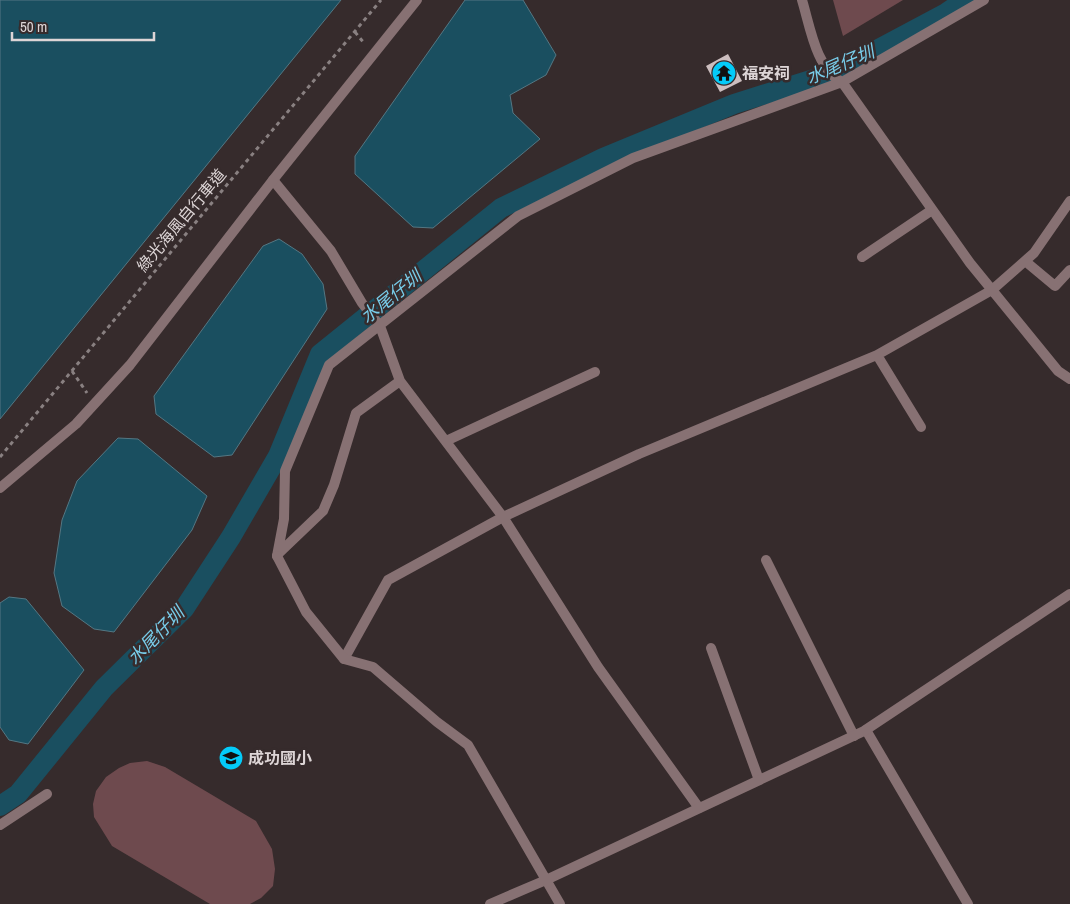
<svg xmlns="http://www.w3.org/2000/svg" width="1070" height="904" font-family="'Archivo Narrow','Noto Sans TC',sans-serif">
	<rect width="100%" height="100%" fill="#362b2c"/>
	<path fill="#6e4a4e" d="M833 0H903L843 36Z
		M147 761 165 767 256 821 272 849 275 869 273 886 261 898 250 904H210L112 846 94 817 93 804 96 791 106 777 119 768 130 763Z"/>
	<path fill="#1a4f60" stroke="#547783" d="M0 0H341L0 419Z
		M465 0H523L556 55 546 75 510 95 513 113 540 139 433 228 413 227 355 174V156Z
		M279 239 302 254 323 284 327 309 232 455 214 457 156 414 154 396 263 246Z
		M118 438 138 439 207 496 192 530 114 632 94 629 62 606 54 573 62 520 77 481Z
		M9 597 26 599 84 670 28 744 9 740 0 727V603Z"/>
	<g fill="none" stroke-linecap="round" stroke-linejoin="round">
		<path stroke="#1a4f60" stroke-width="20" d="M0 806 18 794 104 688 184 609 231 537 278 456 320 354 501 208 603 158 734 104 817 78 839 70 946 13 965 0"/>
	</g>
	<path fill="#ccbebf" d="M728 54 742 81 720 92 706 66Z"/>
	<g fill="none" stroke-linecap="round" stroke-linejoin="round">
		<path stroke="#898081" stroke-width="3" stroke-dasharray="4 4" stroke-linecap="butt" d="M355 32 364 43
			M72 371 87 393
			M0 457 381 0"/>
		<path stroke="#877173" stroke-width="10" d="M802 0C810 26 816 69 842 82L970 263 1058 371 1070 379
			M273 180 331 251 362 303 380 326 400 381 503 517 598 667 699 808
			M862 257 932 210
			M1025 261 1055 286 1070 270
			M877 355 921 427
			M446 441 595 372
			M277 555 323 511 334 485 356 413 400 381
			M277 556 284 519 285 471 329 365 518 216 633 158 842 82 984 0
			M766 560 854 736
			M711 648 759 780
			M344 659 388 580 503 517 639 454 877 355 992 290 1034 253 1070 201
			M866 730 968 904"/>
		<path stroke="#877173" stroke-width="10" d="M0 488 76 424 130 365 273 180 417 0
			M277 556 306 612 344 659 373 667 437 722 468 745 560 904
			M0 825 47 794
			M490 904 546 880 864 731 1070 594"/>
	</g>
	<defs>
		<symbol id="temple-disc" viewBox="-11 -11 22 22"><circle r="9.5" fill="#04cbf9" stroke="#362b2c"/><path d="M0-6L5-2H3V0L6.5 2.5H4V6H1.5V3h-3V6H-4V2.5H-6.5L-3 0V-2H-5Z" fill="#111"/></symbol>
		<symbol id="school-disc" viewBox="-11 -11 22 22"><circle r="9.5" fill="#04cbf9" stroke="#362b2c"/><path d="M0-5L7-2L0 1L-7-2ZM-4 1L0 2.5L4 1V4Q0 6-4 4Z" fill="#111"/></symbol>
	</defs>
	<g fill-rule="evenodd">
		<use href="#temple-disc" x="710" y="59" width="28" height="28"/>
		<use href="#school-disc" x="217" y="744" width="28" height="28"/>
	</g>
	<g text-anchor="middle" stroke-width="5" stroke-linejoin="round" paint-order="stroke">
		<g font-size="16" font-weight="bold" fill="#ddd5d6" stroke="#362b2c" text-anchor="start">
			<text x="742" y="79">福安祠</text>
			<text x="248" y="764">成功國小</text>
		</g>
		<g font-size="16" fill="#ddd5d6" stroke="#362b2c">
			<text transform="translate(181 220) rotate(-50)" y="6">綠光海風自行車道</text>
		</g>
		<g font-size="18" font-style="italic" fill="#78cce9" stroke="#362b2c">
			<text transform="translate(840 65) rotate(-23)" y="6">水尾仔圳</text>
			<text transform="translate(391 297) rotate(-39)" y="6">水尾仔圳</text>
			<text transform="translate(156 636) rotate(-46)" y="6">水尾仔圳</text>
		</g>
	</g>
	<path d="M12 32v8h142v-8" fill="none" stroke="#ddd5d6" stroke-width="2.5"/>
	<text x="20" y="32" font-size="15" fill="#ddd5d6" stroke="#362b2c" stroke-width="4" paint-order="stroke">50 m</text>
</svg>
